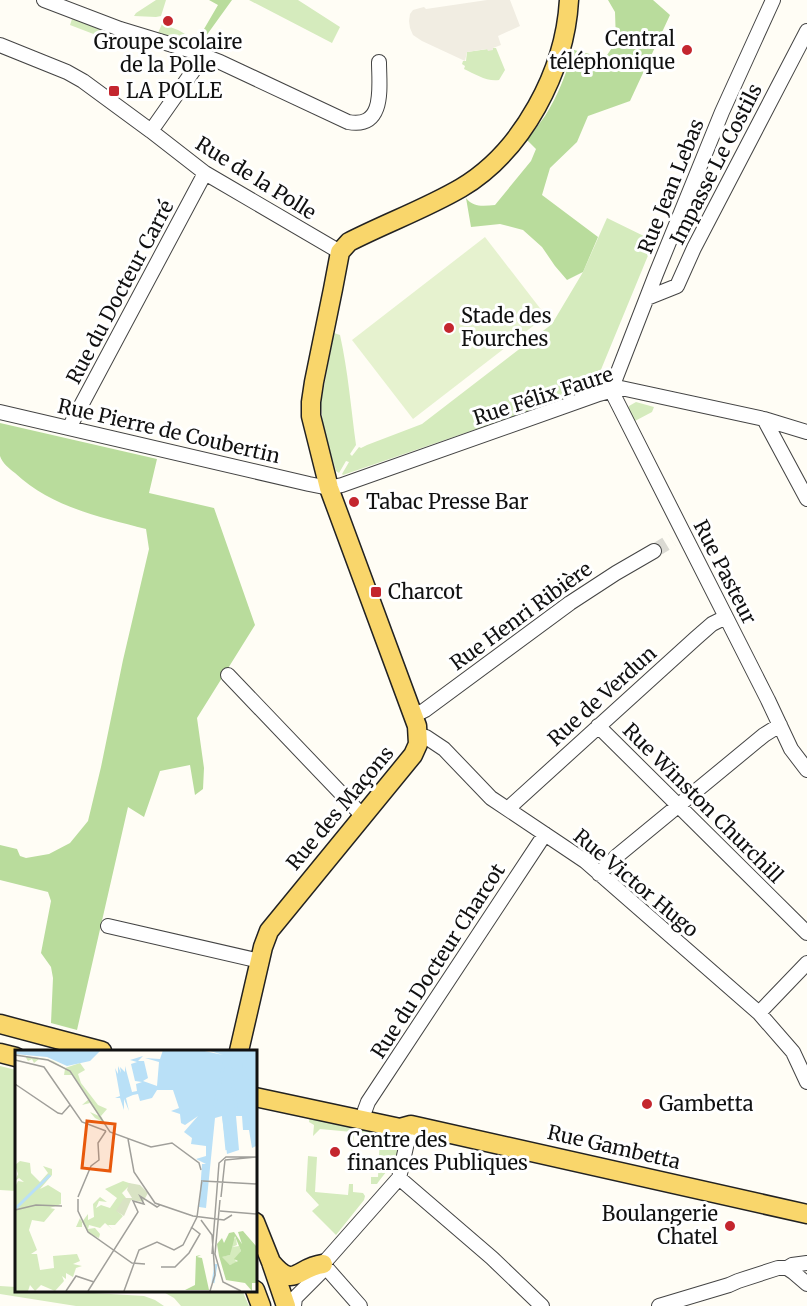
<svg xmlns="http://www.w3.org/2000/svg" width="807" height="1306" font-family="Merriweather,serif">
	<rect width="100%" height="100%" fill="#fffdf5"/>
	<path fill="#d5ebbd" d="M156 0H166L161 16 156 17 134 16 136 13Z
		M249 0H298L340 27 332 43Z
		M72 19 78 21 122 38 117 43 70 25Z
		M162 24 178 30 201 43 200 44 158 33Z
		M492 48H496L505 70 499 80C487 82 475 74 464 69L465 66 462 64 463 61H466L467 52 488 49V50H492Z
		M607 218 654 241 593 389 343 475 342 474 349 462 346 461 339 473 336 471 323 426 321 403 334 333 340 335C348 371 351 408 356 445L350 454 352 456 359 447 361 448 367 445 422 424 552 324 583 272Z
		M636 402 654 407 652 412 633 422 628 412 629 406Z
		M0 1066 16 1070V1191L0 1190Z
		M310 1116 389 1135 398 1141C401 1157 386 1171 377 1184H371V1177H378L380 1135 354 1132 352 1163H350L352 1132 320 1129 313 1136 314 1125 309 1122Z
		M308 1156 317 1157 315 1192 348 1195 349 1184H353V1192L363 1193 365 1196 364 1200 336 1235 312 1211 319 1205 306 1191Z
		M0 1286 16 1287V1290H44L144 1296 155 1300 164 1306H76L0 1294Z
		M160 1290H242L249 1306H181L174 1298Z"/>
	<path fill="#b9dc9c" d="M209 0H232L201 43 197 41 218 5Z
		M608 0H653L670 15 630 101 588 116 577 142 550 168 542 195 598 237 583 272 567 280 555 266 542 247 523 230 500 224 471 227 466 198C474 208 484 206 495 205L531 161 536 149 527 140C533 132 539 124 545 116 558 96 566 73 574 50L605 58 616 42 615 12Z
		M0 423 157 459 149 493 214 508 255 625 197 718 204 768 203 789 195 795 190 765 160 771 144 817 128 807 77 1030 51 1023 53 978 51 967 41 953 51 901 48 892 0 880V845L17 849 20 856 26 858 49 854 70 843 88 821 101 767 123 660 149 549 146 529C100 517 51 507 15 473 10 469 2 463 0 456 0 447 0 432 0 423Z"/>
	<path fill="#e6f2cf" d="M485 237 546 316 413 419 352 340Z"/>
	<path fill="#f1ede2" d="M487 0H510L520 26 498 36 501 45 493 48V50L488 51 487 49 467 52 465 61 422 41 413 35 410 28 409 21 410 14 413 10 420 8 424 7 426 9Z"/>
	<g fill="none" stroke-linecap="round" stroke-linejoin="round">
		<path stroke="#dbdad3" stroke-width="14" stroke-dasharray="14 7" stroke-linecap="butt" d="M654 551 672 540"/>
		<defs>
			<path id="minor" d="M44 0 120 29 189 50 220 62 348 122C386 129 379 86 379 62
				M0 45 67 72 83 81 151 131 205 173 340 252
				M151 131 198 64 205 56
				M647 298 677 286 694 248 807 31
				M611 390 768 700 791 749 807 770
				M611 390 656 274 722 112 773 0
				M0 412 309 484 329 488 342 485 599 394 621 388 764 419 807 432
				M764 419 807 499
				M69 428 205 173
				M228 675 357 810 363 815
				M413 716 425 710 570 603 616 573 654 551
				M598 726 807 933
				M418 736 426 737 444 749 491 798 585 861 759 1013 793 1052 807 1082
				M509 810 513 804 696 638 712 624 726 617
				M599 874 617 856 764 735 780 725
				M108 926 260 961
				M759 1013 807 963
				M365 1110 368 1102 545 834
				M399 1178 492 1258 542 1306
				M323 1264 360 1306
				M787 1268 793 1272 807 1284
				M294 1306 295 1298 321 1272 323 1264 399 1178 411 1125
				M659 1306 729 1285 738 1281 778 1268H787L792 1265 807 1263"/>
			<path id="major" d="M0 1024 102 1051
				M239 1051 263 947 269 931 413 755 418 744 417 726 329 488 311 416V402L314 382 333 289 340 252 349 242C386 223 425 209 461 188 523 151 565 71 569 0
				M0 1053 16 1057
				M255 1097 400 1128 411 1125 807 1214
				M255 1222 271 1262 286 1306
				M271 1262C295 1290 295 1268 323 1264
				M255 1290 261 1306"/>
		</defs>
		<use href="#minor" stroke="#444" stroke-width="16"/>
		<use href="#major" stroke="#222" stroke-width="21"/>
		<use href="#minor" stroke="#fff" stroke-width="14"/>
		<use href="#major" stroke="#f9d66b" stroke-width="18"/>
	</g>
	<g fill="#c4262e" stroke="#fff" stroke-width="2">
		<circle cx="168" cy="21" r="6"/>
		<circle cx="687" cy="50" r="6"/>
		<rect x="108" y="85" width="12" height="12" rx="3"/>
		<circle cx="449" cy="328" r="6"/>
		<circle cx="354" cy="502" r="6"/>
		<rect x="370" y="586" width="12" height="12" rx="3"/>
		<circle cx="647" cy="1104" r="6"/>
		<circle cx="335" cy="1152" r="6"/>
		<circle cx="730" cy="1226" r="6"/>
	</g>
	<g text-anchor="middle" stroke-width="6" stroke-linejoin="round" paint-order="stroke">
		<g font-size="20" fill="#111" stroke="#fff" text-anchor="start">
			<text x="675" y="46" text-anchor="end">Central<tspan x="675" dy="23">téléphonique</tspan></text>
			<text x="168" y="49" text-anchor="middle">Groupe scolaire<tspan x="168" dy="23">de la Polle</tspan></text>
			<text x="126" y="98">LA POLLE</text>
			<text x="461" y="323">Stade des<tspan x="461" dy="23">Fourches</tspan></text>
			<text x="366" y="509">Tabac Presse Bar</text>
			<text x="388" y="599">Charcot</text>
			<text x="659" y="1111">Gambetta</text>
			<text x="347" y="1147">Centre des<tspan x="347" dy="23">finances Publiques</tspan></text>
			<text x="718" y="1221" text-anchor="end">Boulangerie<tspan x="718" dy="23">Chatel</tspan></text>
		</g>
		<g font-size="20" fill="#111" stroke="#fff">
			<text transform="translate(716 164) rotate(-63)" y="7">Impasse Le Costils</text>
			<text transform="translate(256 178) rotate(32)" y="7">Rue de la Polle</text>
			<text transform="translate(671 186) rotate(-68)" y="7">Rue Jean Lebas</text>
			<text transform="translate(120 292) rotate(-62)" y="7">Rue du Docteur Carré</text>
			<text transform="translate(543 396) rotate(-18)" y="7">Rue Félix Faure</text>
			<text transform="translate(169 431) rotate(13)" y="7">Rue Pierre de Coubertin</text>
			<text transform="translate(725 572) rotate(63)" y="7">Rue Pasteur</text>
			<text transform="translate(521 616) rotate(-36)" y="7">Rue Henri Ribière</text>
			<text transform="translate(602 696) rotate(-42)" y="7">Rue de Verdun</text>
			<text transform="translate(703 803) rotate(45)" y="7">Rue Winston Churchill</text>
			<text transform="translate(340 808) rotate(-50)" y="7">Rue des Maçons</text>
			<text transform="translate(636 883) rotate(40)" y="7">Rue Victor Hugo</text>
			<text transform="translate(438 961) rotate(-57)" y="7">Rue du Docteur Charcot</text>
			<text transform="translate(614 1147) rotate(13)" y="7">Rue Gambetta</text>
		</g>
	</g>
	<g transform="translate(15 1050)">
		<rect width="242" height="242" fill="#fffdf5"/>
		<path d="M0 5 9 6 32 9 38 11 50 18 65 13 70 20 63 24 66 33 83 55 92 59 86 66 90 73 80 68 75 62 84 66 75 53 67 55 74 49 58 25H49L50 19 35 10 24 9 19 13 17 9 13 11 10 6ZM5 111 15 113 16 123 25 132 33 123 28 116 37 119V125L25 139 33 135 46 143V154L35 158 40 159 29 172 17 170 14 180 22 200 16 204H22L25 220 39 218 38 206 62 204 65 211 58 214 67 216 61 218 58 227 51 223V229L47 226 49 231 40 241 26 235 20 241 15 235 13 241H0V137L3 131 9 132 4 128 0 131 3 124 0 115ZM108 131 114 133 116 134 107 143 111 148 102 161 108 166 100 175H93L98 180 90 173 85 178 74 175 73 179 80 178 85 184 84 188 74 184 67 172V177H61L65 168 67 172 73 164V170L79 167 78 154 85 147 92 152 84 151 81 158 86 155 95 158 102 148 90 139ZM221 188 222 195 217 197 224 196 226 201 220 210 225 215 218 221 221 213 215 215 206 207 215 205 216 190Z" fill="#d5ebbd"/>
		<path d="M228 181 241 196 242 233H237V241L230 233 211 230 204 206 202 194 207 188 209 193 214 183 219 182 227 194 223 182ZM220 186 226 201 219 209 223 211 215 215 207 207 215 205ZM186 205 182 207 187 208 194 240H170L180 235 181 206Z" fill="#b9dc9c" fill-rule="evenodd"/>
		<path d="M114 133 125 135 133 143 128 152 116 150 109 166 101 161 109 148H117L112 140Z" fill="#d9e3c4"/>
		<path d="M0 0H86L75 11 52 16 32 7 0 4ZM148 0H185L208 5 192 0H241V96L237 98 234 80H228L227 66H221L224 100 212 104 207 66 200 68 191 158 184 157 187 114H191L181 109 191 106V96L176 94 177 88 169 82 183 66 170 75 166 73 165 64 156 61 164 58 158 40H142L137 48 125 51 123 44 118 45 111 48 114 61 109 49V60L105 48H100L105 46 100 18 103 24V16L106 23 105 17 110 22V16L117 42 122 41 121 34 127 32 120 31 116 14 122 12 115 10 128 6 123 11H129L133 28 128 31 142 36 144 12 130 8 145 9Z" fill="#b9e0f7"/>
		<path fill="none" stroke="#b9e0f7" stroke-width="3" d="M230 0 229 19 239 58 234 75M213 1 222 63M191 95 212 0M212 100 208 60 228 21 232 0M1 158 35 125M198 233 201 214"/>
		<path fill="none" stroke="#a09f9a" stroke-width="1.5" d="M0 5 33 10 55 21 95 82 136 97 157 93 184 113 186 120M0 10 29 17 67 72 91 81M0 34 43 63 47 64 55 55M113 89 119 122 140 153 178 166 209 170 217 165M210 110 242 107M188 131 242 134M63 147 76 116 84 110 83 93 91 81M206 147 210 110M63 149V161L73 182 117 213 130 214M205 150 200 204 208 232 226 241M0 160 21 155 47 156M205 161 242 164M186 170 197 185 200 225 195 241M197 204 204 113 211 107H242M146 217H160L174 203 185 184 176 177M51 241 61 226 79 232M73 241 123 162 118 151 129 154 125 146 142 157 145 155M109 241 124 200 142 192 159 200 168 195 182 167 187 130"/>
		<path fill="#e8590c" fill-opacity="0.15" stroke="#e8590c" stroke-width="3" d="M72 71 100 74 95 121 67 118Z"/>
		<rect width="242" height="242" fill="none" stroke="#111" stroke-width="3"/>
	</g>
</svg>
